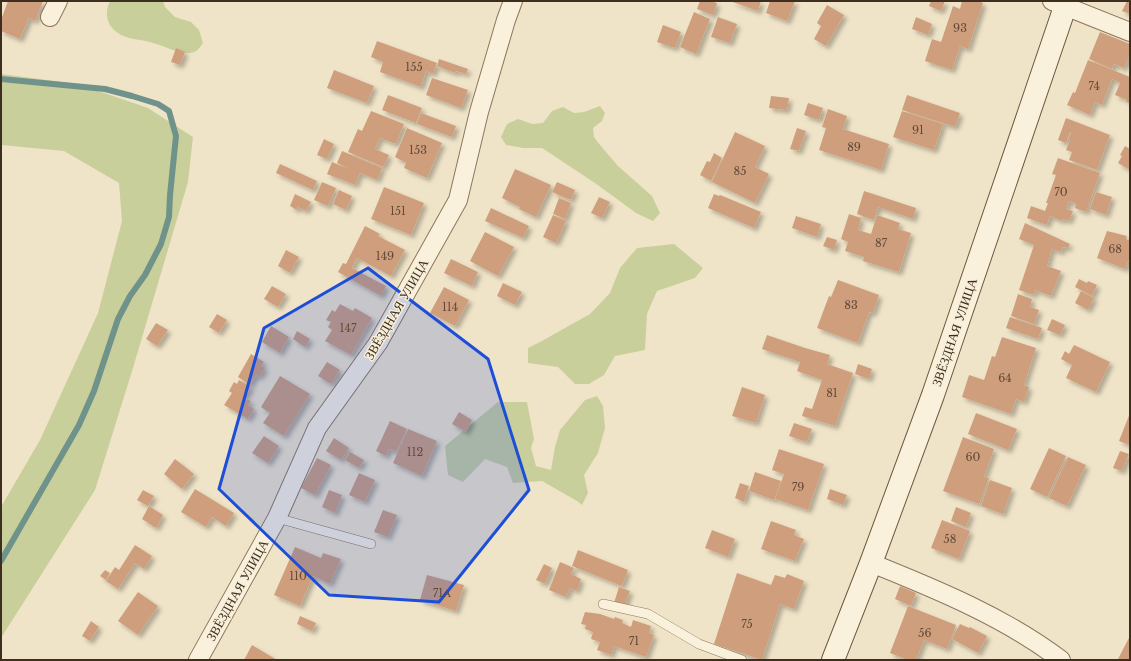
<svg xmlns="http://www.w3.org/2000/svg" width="1131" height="661" font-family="'Libre Baskerville',serif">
	<defs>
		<filter id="shadow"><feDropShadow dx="3.5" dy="3.5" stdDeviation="2" flood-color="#0004"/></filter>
	</defs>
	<rect width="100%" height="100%" fill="#f0e4c8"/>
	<path fill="#c9cf9b" d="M110 1H163L165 7 175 17 191 22 199 30 203 43C199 49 196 53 189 53 176 53 165 46 153 43 145 40 135 40 126 37 110 31 102 18 110 1Z
		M1 74 78 84 148 108 193 137 188 182 133 368 95 490 1 638V507L40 440 98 313 122 221 119 183 64 151 1 145Z
		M600 106 605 113 602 121 593 128 594 137 600 145 618 166 652 196 660 213 653 221 636 213 595 183 542 148H523L506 145 501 137 507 124 518 119 532 124 543 123 552 111 563 107 574 113 584 112Z
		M674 244 703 268 695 278 657 291 647 314 645 350 615 356 604 375 589 384H575L558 367 528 363V348L540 342 590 314 610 293 620 268 637 248Z
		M597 396 603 406 605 428 598 453 584 475 588 493 582 505 577 501 542 481 513 483 507 467 485 459 463 482 448 475 445 446 498 402H527L534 439 531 448 536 466 551 470 555 447 560 430 585 400Z"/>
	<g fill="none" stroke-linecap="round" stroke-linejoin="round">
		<path stroke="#6f938a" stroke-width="6" d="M1 79 105 89 132 96 158 104 169 111 176 136 170 195 169 217 161 244 145 275 130 296 118 319 94 391 79 425 1 561"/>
	</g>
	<path fill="#cf9f7d" filter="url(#shadow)" d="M8 1H43L35 21 29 18 20 39 1 31V20Z
		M700 1H710L717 3 713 15 697 9Z
		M730 1H761L758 11Z
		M770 1H795L787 21 766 13Z
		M931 1H945L941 11 929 6Z
		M962 1H978L983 3 968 49 960 46 952 70 925 61 932 39 941 42 953 6 960 9Z
		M1127 1H1130V14L1122 11Z
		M827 5 844 15 826 46 814 39 821 26 817 23Z
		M694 12 710 19 696 54 680 47Z
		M718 17 737 24 730 43 711 37Z
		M916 17 932 24 928 35 912 29Z
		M663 25 681 32 675 48 657 42Z
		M1100 32 1130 44V54L1124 68 1114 64 1112 69 1089 59Z
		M377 41 437 63 433 74 426 71 421 87 380 72 383 62 371 57Z
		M176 48 185 52 180 65 171 62Z
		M439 59 468 69 466 74 456 71 455 73 437 66Z
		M1088 60 1130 77V103L1126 102 1127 100 1115 95 1120 83 1112 79 1102 105 1095 102 1090 115 1067 105 1073 92 1075 93Z
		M334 70 374 86 367 103 327 88Z
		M432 78 468 90 461 108 426 95Z
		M388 95 422 108 416 123 382 110Z
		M907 95 960 113 955 127 902 110Z
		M771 96 789 98 787 110 769 108Z
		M808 103 823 108 819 120 804 115Z
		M828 109 847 116 843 129 889 144 881 170 819 150 826 128 822 127Z
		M371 111 404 124 396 144 380 138 375 149 389 155 383 167 348 152 358 129 362 131Z
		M902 111 943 124 934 150 893 137Z
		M421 113 456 126 452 137 417 124Z
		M1066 118 1110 135 1097 170 1069 160 1072 152 1066 150 1070 140H1068L1071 133 1070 132 1066 143 1058 140Z
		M407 128 442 143 427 178 404 168 406 163 395 157Z
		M797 128 806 131 799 151 790 149Z
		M735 132 765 146 755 167 769 174 755 203 712 182Z
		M324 139 334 144 327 159 317 155Z
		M1125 146 1130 149V170L1118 163 1122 156 1120 155Z
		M342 151 382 168 377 180 360 173 355 185 327 174 332 162 349 169 337 163Z
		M714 153 722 158 711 181 700 175 707 161 710 162Z
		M1058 158 1100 173 1086 212 1075 208 1076 204 1069 201 1066 209 1073 211 1069 221 1063 219 1062 221 1050 216 1047 225 1027 218 1031 206 1045 211 1048 203H1046L1056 175 1052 174Z
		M280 164 317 181 313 190 276 173Z
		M515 169 551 185 536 217 519 209 520 207 502 198Z
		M322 182 336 188 328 206 314 200Z
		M557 182 575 190 571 200 552 192Z
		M384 187 424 203 411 235 371 219Z
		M339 190 352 196 346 210 333 204Z
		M864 191 916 208 913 219 878 207 874 220 857 214Z
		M1096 192 1112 197 1106 215 1090 209Z
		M295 194 311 202 306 211 298 207 297 210 290 206Z
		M714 194 719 196 720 195 761 212 754 228 708 208Z
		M599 197 610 202 602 218 591 213Z
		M559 198 571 203 565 219 553 214Z
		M491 208 529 226 523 238 485 221Z
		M849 214 861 218 858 230 871 234 877 215 900 223 898 229 911 233 899 272 863 261 864 257 845 251 848 242 841 239Z
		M553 215 566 221 556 243 543 237Z
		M796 216 821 224 817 237 792 228Z
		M1025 223 1070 244 1068 248 1063 247 1061 252 1052 249 1047 266 1061 271 1051 296 1035 290 1034 295 1019 290 1034 245 1019 239Z
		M365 226 380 234 378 236 405 250 391 276 357 258 352 268 386 286 381 296 338 272 343 263 346 264Z
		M1107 231 1127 236 1126 239 1130 241V257L1125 269 1097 258Z
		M485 232 514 247 498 276 470 261Z
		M827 237 837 240 834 250 823 246Z
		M286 250 299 257 290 273 278 266Z
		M451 259 478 272 472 286 444 273Z
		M1079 279 1087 283 1088 281 1097 285 1092 296 1075 287Z
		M838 280 879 295 873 313 869 312 858 343 817 328 829 296 831 297Z
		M503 283 522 292 515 305 497 296Z
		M272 286 286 294 278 307 264 299Z
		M444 287 469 300 455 326 430 313Z
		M1081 291 1094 298 1088 310 1075 303Z
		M1018 294 1032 299 1030 307 1039 310 1034 324 1011 316Z
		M340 304 353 311 355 308 372 318 351 355 325 341 332 330 328 327 331 322 326 320 332 310 335 312Z
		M217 314 227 320 219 333 209 327Z
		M1010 317 1042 328 1038 339 1006 328Z
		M1052 319 1065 325 1060 335 1047 330Z
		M156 323 168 330 157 346 146 339Z
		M271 326 289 337 280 353 262 342Z
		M297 331 310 339 305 347 293 339Z
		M767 335 805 348 800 362 762 349Z
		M1002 337 1036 348 1024 385 1029 387 1024 402 1016 399 1011 414 962 397 969 375 984 380 992 356 995 357Z
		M1074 345 1110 362 1096 392 1066 378 1072 365 1061 359 1065 351 1069 354Z
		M805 348 830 355 827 364 853 373 835 426 802 416 805 407 812 409 822 380 797 371Z
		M251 354 264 362 261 366 265 368 259 377 256 375 250 385 238 377Z
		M327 362 340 370 331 384 318 376Z
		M858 364 872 369 869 379 855 374Z
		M280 376 310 394 284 436 263 423 270 413 261 407Z
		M239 380 251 387 244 398 251 401 248 405 254 409 248 419 224 405 232 393 229 391 234 382 237 384Z
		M742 387 765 395 756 423 732 416Z
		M459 412 472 420 466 432 452 424Z
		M976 413 1017 429 1008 450 968 434Z
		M1130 413V445L1119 441Z
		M390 421 407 429 396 452 389 449 386 456 376 451Z
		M794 423 812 429 807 442 789 436Z
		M408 429 437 441 422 476 393 463Z
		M264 436 279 446 268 463 252 453Z
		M963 437 994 449 984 477 989 478 979 504 943 491Z
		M334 438 349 448 341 460 326 451Z
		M1049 448 1066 456 1047 497 1030 489Z
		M779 449 824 464 808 510 775 499 784 474 772 470Z
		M1120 451 1129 454 1122 471 1113 468Z
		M350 452 364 460 359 468 345 460Z
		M1068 457 1086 465 1067 506 1049 498Z
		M317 458 331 465 315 495 301 488Z
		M175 459 194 474 182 489 164 474Z
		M755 472 781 481 774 500 749 491Z
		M359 473 375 480 365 502 349 495Z
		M990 480 1012 488 1003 514 981 506Z
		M740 483 749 486 744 502 735 498Z
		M195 489 234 513 226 526 212 517 206 527 181 512Z
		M830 489 847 495 843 505 827 499Z
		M143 490 154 496 148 506 137 500Z
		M329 490 342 495 335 513 322 507Z
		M149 506 163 515 156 528 142 519Z
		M956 507 971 513 966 527 951 521Z
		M383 510 397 515 388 537 374 532Z
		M942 520 970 531 959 559 931 548Z
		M771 521 796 530 794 535 804 539 795 561 761 549Z
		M712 530 735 539 728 557 705 548Z
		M135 545 152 556 144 569 135 563 118 589 106 581 115 567 119 570Z
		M295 547 321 558 323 553 341 559 330 584 313 576 300 606 274 595Z
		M578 550 628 570 622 586 572 566Z
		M560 562 574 568 571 574 581 579 577 591 570 588 566 597 549 590Z
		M544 564 552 568 545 584 536 580Z
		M105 570 110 573 106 580 100 576Z
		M737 573 771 585 775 575 785 578 787 574 804 581 794 609 780 604 762 660 714 644Z
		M427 575 464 585 456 611 420 600Z
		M900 586 916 593 911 606 895 599Z
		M619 587 630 591 624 607 614 603Z
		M138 592 158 606 138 635 118 621Z
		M908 606 956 625 947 649 924 640 916 660H908L890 653Z
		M585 612 600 614 614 619 615 617 623 620 622 623 631 627 633 620 651 626 649 633 654 635 646 657 614 646 611 655 597 650 600 642 591 639 593 632 585 629 586 625 581 624Z
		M300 616 316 623 312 631 297 624Z
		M91 621 99 627 90 641 82 636Z
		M960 624 969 628 970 627 987 636 978 653 952 639Z
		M1130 636V660H1119L1118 659Z
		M252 645 277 660H244Z"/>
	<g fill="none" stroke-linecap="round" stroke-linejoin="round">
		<defs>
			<path id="lane" d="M277 518 371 544
				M603 604 648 614 699 644 742 660"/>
			<path id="street" d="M1052 1 1130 32
				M50 17 58 1
				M871 563C936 589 1006 618 1061 660
				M198 660 277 518 317 428 378 343 458 200 479 112 506 20 513 1"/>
			<path id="secondary" d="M833 660 871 563 933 395 1067 1"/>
		</defs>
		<use href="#lane" stroke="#8d765c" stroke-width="10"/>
		<use href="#street" stroke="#8d765c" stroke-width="20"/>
		<use href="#secondary" stroke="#6f573f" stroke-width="24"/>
		<use href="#lane" stroke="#faf1dc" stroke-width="9"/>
		<use href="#street" stroke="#faf1dc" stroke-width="18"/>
		<use href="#secondary" stroke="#faf1dc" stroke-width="22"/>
	</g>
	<path fill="#1d4ed8" fill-opacity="0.2" stroke="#1d4ed8" stroke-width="3" stroke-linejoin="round" d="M368 268 488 359 529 490 439 602 329 595 219 489 264 328Z"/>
	<g text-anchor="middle" stroke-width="3" stroke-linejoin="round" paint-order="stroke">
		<g font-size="11" fill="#624a37">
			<text x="960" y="32">93</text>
			<text x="414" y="71">155</text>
			<text x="1094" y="90">74</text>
			<text x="918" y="134">91</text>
			<text x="854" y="151">89</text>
			<text x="418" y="154">153</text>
			<text x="740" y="175">85</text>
			<text x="1061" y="196">70</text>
			<text x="398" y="215">151</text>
			<text x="881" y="247">87</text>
			<text x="1115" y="253">68</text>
			<text x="385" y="260">149</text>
			<text x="851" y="309">83</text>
			<text x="450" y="311">114</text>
			<text x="348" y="332">147</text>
			<text x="1005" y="382">64</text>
			<text x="832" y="397">81</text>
			<text x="415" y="456">112</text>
			<text x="973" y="461">60</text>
			<text x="798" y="491">79</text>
			<text x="950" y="543">58</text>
			<text x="298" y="580">110</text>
			<text x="442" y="597">71А</text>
			<text x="747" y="628">75</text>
			<text x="925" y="637">56</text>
			<text x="634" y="645">71</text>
		</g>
		<g font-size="13" fill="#3d2e20" stroke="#f7eed8">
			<text transform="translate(396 309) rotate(-60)" y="5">ЗВЁЗДНАЯ УЛИЦА</text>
			<text transform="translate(954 332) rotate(-71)" y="5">ЗВЁЗДНАЯ УЛИЦА</text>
			<text transform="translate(237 590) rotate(-61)" y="5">ЗВЁЗДНАЯ УЛИЦА</text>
		</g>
	</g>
	<rect width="1131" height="661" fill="none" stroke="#3d2e20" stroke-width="4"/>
</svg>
